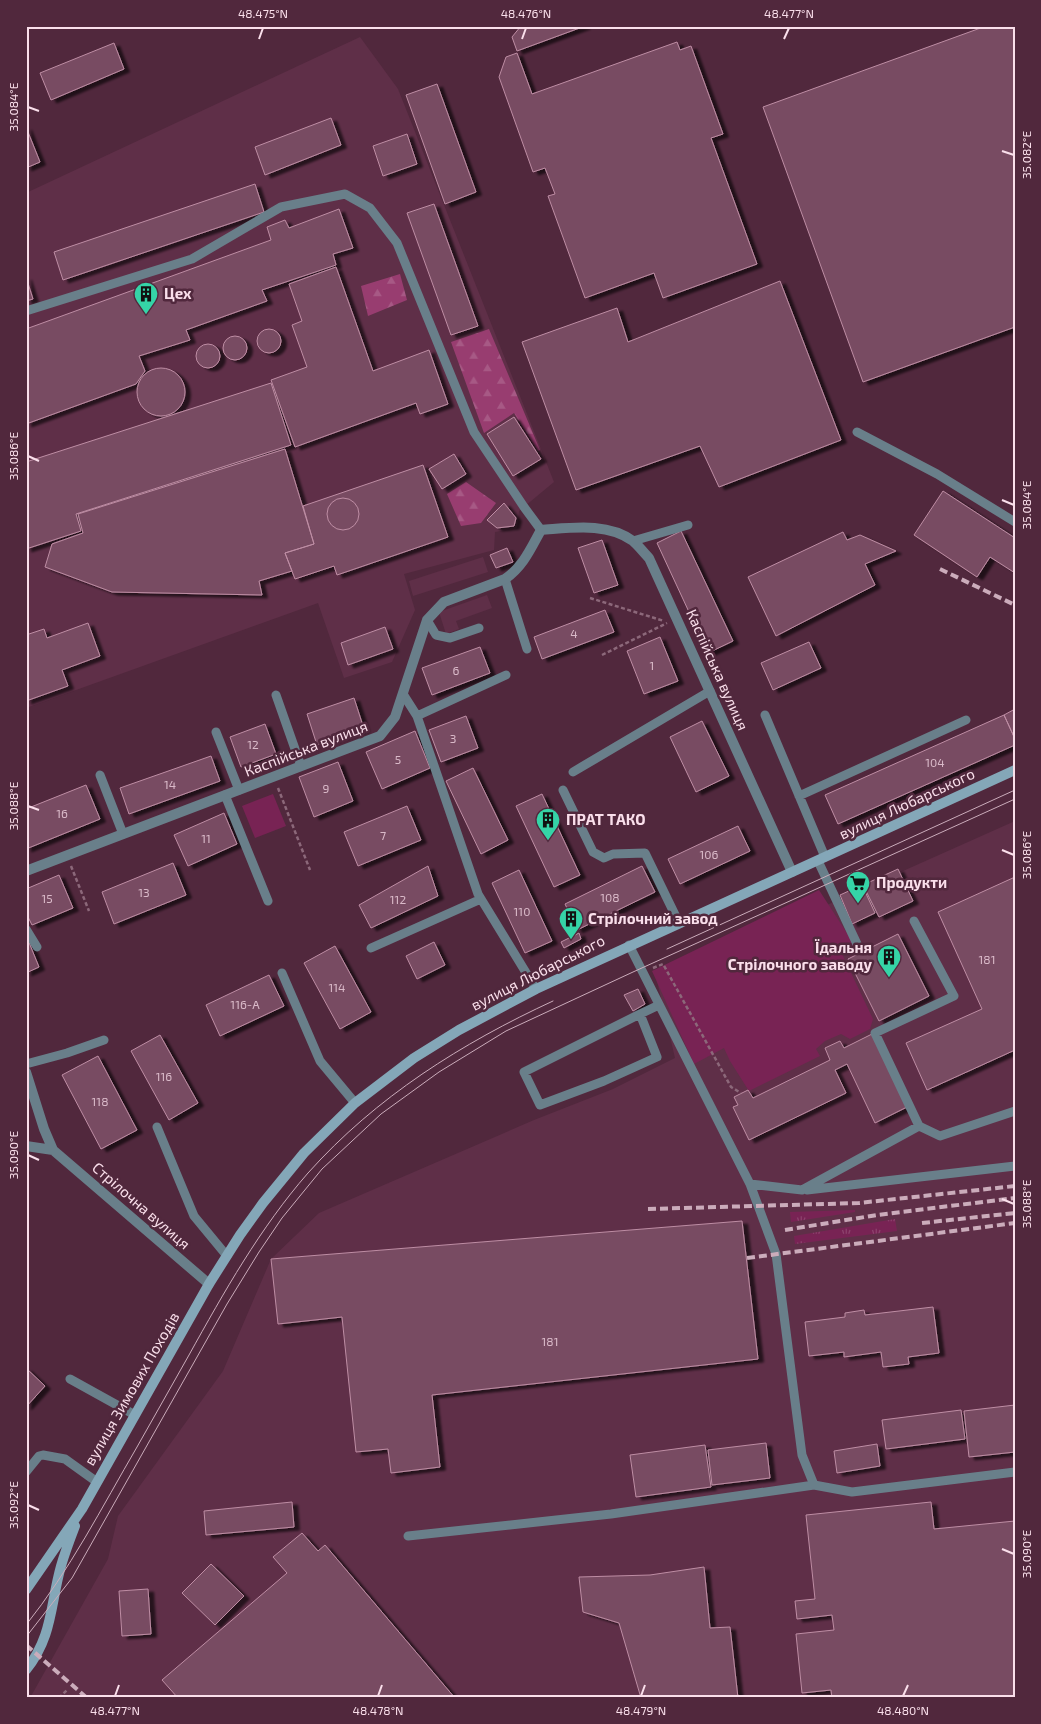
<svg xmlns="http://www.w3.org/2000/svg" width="1041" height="1724" font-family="'Exo 2',sans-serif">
	<defs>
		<pattern id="grass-tufts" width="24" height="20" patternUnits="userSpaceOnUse" patternTransform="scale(1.25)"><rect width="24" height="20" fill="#782354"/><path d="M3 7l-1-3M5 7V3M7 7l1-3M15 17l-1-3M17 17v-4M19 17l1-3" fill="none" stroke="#8c426d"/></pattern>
		<pattern id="forest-firs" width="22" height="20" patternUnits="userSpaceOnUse" patternTransform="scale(1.25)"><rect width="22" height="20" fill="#983d70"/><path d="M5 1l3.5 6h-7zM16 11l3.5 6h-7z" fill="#a75985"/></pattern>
		<filter id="shadow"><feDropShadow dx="5.5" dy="3" stdDeviation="1" flood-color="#0009"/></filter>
	</defs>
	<rect width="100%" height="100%" fill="#51283d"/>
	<path fill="#5f2f48" d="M360 37 398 89 554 482 519 511 517 528 495 532 494 550 404 574 415 610 392 662 344 678 318 603 26 708V193Z
		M483 557 488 572 413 596 409 581Z
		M487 595 492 608 456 621 459 629 446 634 439 612Z
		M1015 821V1698H30L108 1559 118 1516 223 1371 271 1259 319 1213 534 1120 613 1089 675 1058 657 981Z"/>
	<path fill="url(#grass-tufts)" d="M855 1210V1212L791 1222 790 1212Z
		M895 1219 897 1231 795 1244 794 1236Z"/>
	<path fill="url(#forest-firs)" d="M400 274 407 300 368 316 361 286Z
		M489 329 540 450 538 451 514 413 484 433 451 342Z
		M466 482 496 503 481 523 461 526 447 494Z"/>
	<path fill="#782354" d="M273 794 286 826 255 838 242 806Z
		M819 890 854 944 843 956 873 1019 870 1029 850 1039 841 1034 825 1041 816 1049 820 1056 749 1091 730 1061 724 1048 694 1064 652 971Z"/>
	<path fill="#784c62" stroke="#be8da4" filter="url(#shadow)" d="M521 26H585L517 51 512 37Z
		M986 26H1015V327L863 382 763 107Z
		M677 42 680 50 691 46 723 134 711 138 757 264 663 298 654 273 585 298 548 196 555 194 545 168 533 172 499 77 506 57 517 53 532 94Z
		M114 43 124 69 51 100 40 73Z
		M437 84 476 192 445 204 406 95Z
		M331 118 341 145 265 175 255 147Z
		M26 127 40 162 26 168Z
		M407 134 417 164 383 176 373 146Z
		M255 184 264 212 63 280 54 252Z
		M434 204 478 326 451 335 407 213Z
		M339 209 353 248 333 254 336 265 262 290 267 301 186 330 190 340 139 356 145 371 136 384 26 424V329L271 240 267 227 285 220 289 228Z
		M336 267 373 371 429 350 448 404 420 414 416 403 295 447 271 380 307 367 292 325 302 321 289 284Z
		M26 277 33 299 26 301Z
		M780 281 841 440 719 487 700 446 576 490 522 342 617 308 628 342Z
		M257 341a12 12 0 1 1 24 0a12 12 0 1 1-24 0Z
		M223 348a12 12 0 1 1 24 0a12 12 0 1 1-24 0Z
		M196 356a12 12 0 1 1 24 0a12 12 0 1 1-24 0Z
		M137 392a24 24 0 1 1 48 0a24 24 0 1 1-48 0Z
		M271 383 291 445 76 514 81 531 26 549V462Z
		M514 417 541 459 513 476 487 434Z
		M285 449 314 544 285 553 292 571 259 581 262 595 112 592 45 567 52 544 83 533 78 514Z
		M454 454 466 474 442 489 429 469Z
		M423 465 448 537 337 575 334 566 295 579 285 553 314 544 303 506Z
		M943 491 1015 538V573L990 557 977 577 914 535Z
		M327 514a16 16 0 1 1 32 0a16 16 0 1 1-32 0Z
		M504 503 516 518 514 526 497 528 487 520Z
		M681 531 733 641 708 653 657 543Z
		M843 532 847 540 860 535 896 551 865 564 875 585 776 636 748 577Z
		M602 540 618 585 594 593 578 548Z
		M507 548 513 562 496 568 490 555Z
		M605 610 614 632 542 659 534 637Z
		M88 623 100 656 62 670 68 686 26 701V635L44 629 47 638Z
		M385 627 393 649 348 665 341 643Z
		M660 637 678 681 644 694 627 651Z
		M809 642 821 668 773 690 761 663Z
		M480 647 490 673 432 695 422 668Z
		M354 698 364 729 317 745 307 714Z
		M1015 709V739L1004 715Z
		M1004 715 1015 739V745L838 824 825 795Z
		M466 716 478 748 441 762 429 730Z
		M702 721 729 776 696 792 670 737Z
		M265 724 276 754 241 767 230 737Z
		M415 731 430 768 382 789 366 752Z
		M211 756 220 781 129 814 120 788Z
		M338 762 353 801 314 817 299 777Z
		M473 768 508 840 481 854 446 781Z
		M86 785 100 819 26 849V809Z
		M542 794 580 875 554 887 516 806Z
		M407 806 421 840 358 866 344 832Z
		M224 813 237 844 188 866 174 835Z
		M738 826 750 851 680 884 668 859Z
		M173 863 186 895 114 924 102 892Z
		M428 866 438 896 371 928 359 905Z
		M642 866 655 892 577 930 565 904Z
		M898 869 913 901 879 917 863 885Z
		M519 870 552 941 525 953 492 883Z
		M59 875 73 908 32 925 26 913V889Z
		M1015 877V1050L927 1090 906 1043 982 1009 938 912Z
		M862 885 875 913 852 924 840 895Z
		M579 933 581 939 564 948 561 942Z
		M898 934 929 996 879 1021 848 959Z
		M28 940 39 967 26 973V941Z
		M434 942 445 965 417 979 406 956Z
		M335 946 371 1012 340 1029 304 963Z
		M269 975 284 1006 220 1036 206 1005Z
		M638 989 645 1004 633 1011 624 995Z
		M872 1034 907 1107 875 1123 847 1064 835 1070 846 1093 749 1140 733 1107 738 1105 734 1097 748 1090 753 1098 830 1060 825 1048 840 1041 844 1048Z
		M160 1035 198 1103 169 1120 131 1051Z
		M98 1056 137 1130 101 1149 62 1075Z
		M742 1221 758 1359 432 1395 440 1467 391 1473 388 1449 356 1452 342 1317 278 1324 271 1259Z
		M933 1307 939 1353 908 1357 909 1364 883 1367 881 1352 844 1357V1352L809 1356 805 1322 845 1317V1313L864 1310 865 1315Z
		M26 1368 45 1386 26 1407Z
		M1015 1405V1452L969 1457 964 1411Z
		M961 1410 965 1439 886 1449 882 1420Z
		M766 1443 770 1478 712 1485 708 1450Z
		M877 1444 880 1466 837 1473 834 1451Z
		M705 1445 711 1487 636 1497 630 1455Z
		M292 1502 294 1527 206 1535 204 1511Z
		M931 1502 934 1529 1015 1521V1698H832L831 1690 802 1693 796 1634 834 1630 832 1615 797 1619 795 1601 815 1599 806 1515Z
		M302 1533 318 1551 325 1545 455 1698H178L162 1680 287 1573 273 1557Z
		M211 1564 244 1596 215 1625 182 1593Z
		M704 1567 710 1628 730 1627 738 1698H641L619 1623 583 1612 579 1577 650 1575Z
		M148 1589 151 1634 122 1636 119 1591Z"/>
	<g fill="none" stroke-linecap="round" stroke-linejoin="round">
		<path stroke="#8c687a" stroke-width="2.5" stroke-dasharray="4 2.5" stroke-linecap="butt" d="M590 598 664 621
			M602 655 667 623
			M278 788 310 870
			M71 866 89 911
			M653 968 663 964 731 1087 741 1093
			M59 1698 67 1690"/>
		<path stroke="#697f8a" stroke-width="9" d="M26 311 192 259 281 207 345 194 370 208 397 243 474 432 524 507 541 530
			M857 432 937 474 1015 522
			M633 541 688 525
			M505 579 527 649
			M427 620 436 635 450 638 479 628
			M403 694 417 716 478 894 536 989
			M276 695 301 766
			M765 715 825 857
			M417 716 506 675
			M216 732 239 790
			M573 772 710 691
			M100 775 123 834
			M563 790 593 852 604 858 613 854 645 853 679 923
			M225 795 268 901
			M799 796 966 720
			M818 861 857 944
			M26 929 37 947
			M629 945 750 1184 776 1254 802 1455 814 1485 852 1492 1015 1472
			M371 948 481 899
			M282 973 320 1061 355 1103
			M640 1014 657 1057 604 1081 540 1105 524 1072 640 1014 659 1005
			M26 1064 67 1053 104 1040
			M919 1126 940 1136 1015 1111
			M157 1127 194 1216 227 1256
			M750 1184 802 1190 919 1126 875 1033 954 996 914 921
			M807 1190 1015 1166
			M70 1379 135 1415
			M26 1472 39 1456 43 1455 65 1459 97 1482
			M408 1536 611 1514 814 1485"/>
		<path stroke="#697f8a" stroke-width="10" d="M26 871 380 736 395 717 427 620 444 602 505 579C523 567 531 548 541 530 571 528 607 522 633 541 638 545 644 553 649 558L792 872
			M26 1072 44 1129 53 1150 209 1284
			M26 1146 53 1150"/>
		<path stroke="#84a7b8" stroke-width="10" d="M26 1590 82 1509 209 1284 240 1235 263 1203 304 1153 355 1103 414 1058 459 1030 536 989 1015 770
			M26 1670C53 1636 50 1605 61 1566 65 1552 70 1539 75 1526"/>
		<path stroke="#cbacbb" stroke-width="1" d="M667 949 1015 790
			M26 1625C70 1570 102 1507 137 1447 154 1416 172 1386 189 1355 224 1292 260 1228 308 1173 376 1097 462 1043 553 1001
			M26 1637 72 1578 227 1304 259 1252 282 1218 322 1169 381 1114 439 1072 506 1031 633 972 1015 799"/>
		<path stroke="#cbacbb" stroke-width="4" stroke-dasharray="8 4" stroke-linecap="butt" d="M940 569 1015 605
			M648 1209 859 1203 1015 1186
			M922 1223 1015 1213
			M785 1230 877 1215 1015 1198
			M747 1258 1015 1223
			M26 1645 87 1698"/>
	</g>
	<path fill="none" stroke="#fadfeb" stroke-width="2" d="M259 39 263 28M522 39 526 28M784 39 789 28M28 107 39 111M1002 151 1014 155M28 456 39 461M1002 500 1014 505M28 806 39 810M1002 850 1014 855M28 1155 39 1160M1002 1199 1014 1204M28 1505 39 1510M1002 1549 1014 1554M115 1696 119 1685M378 1696 382 1685M641 1696 645 1685M903 1696 908 1685"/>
	<defs>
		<symbol id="building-pin" viewBox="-11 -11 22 30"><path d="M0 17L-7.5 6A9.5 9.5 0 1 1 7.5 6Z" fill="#35d4a7" stroke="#51283d"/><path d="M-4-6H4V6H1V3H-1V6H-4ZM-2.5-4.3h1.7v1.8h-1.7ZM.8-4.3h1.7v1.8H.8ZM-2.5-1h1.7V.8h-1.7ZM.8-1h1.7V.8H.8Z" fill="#111"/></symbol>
		<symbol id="supermarket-pin" viewBox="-11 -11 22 30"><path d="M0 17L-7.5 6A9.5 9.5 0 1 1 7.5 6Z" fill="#35d4a7" stroke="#51283d"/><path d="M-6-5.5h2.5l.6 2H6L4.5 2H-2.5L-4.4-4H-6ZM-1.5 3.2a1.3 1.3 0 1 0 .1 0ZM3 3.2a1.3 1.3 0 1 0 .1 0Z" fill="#111"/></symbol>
	</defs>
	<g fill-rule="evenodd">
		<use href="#building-pin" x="132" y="280" width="28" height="38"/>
		<use href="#building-pin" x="534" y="806" width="28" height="38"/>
		<use href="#supermarket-pin" x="844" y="869" width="28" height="38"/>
		<use href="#building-pin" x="557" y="905" width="28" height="38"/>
		<use href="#building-pin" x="875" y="943" width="28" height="38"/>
	</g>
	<g text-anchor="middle" stroke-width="5" stroke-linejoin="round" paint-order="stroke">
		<g font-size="12" fill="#dabac9">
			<text x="574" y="638">4</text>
			<text x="652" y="670">1</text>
			<text x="456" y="675">6</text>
			<text x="453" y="743">3</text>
			<text x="253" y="749">12</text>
			<text x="398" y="764">5</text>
			<text x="935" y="767">104</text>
			<text x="170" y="789">14</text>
			<text x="326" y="793">9</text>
			<text x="62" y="818">16</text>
			<text x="383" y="840">7</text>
			<text x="206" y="843">11</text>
			<text x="709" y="859">106</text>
			<text x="144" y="897">13</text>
			<text x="610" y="902">108</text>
			<text x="47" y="903">15</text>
			<text x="398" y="904">112</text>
			<text x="522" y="916">110</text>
			<text x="987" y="964">181</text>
			<text x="337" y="992">114</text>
			<text x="245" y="1009">116-А</text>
			<text x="164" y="1081">116</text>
			<text x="100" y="1106">118</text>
			<text x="550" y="1346">181</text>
		</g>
		<g font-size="15" font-weight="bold" fill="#fadfeb" stroke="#51283d" text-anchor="start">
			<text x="164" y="299">Цех</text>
			<text x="566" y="825">ПРАТ ТАКО</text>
			<text x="876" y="888">Продукти</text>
			<text x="588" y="924">Стрілочний завод</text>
			<text x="872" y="953" text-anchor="end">Їдальня<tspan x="872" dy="17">Стрілочного заводу</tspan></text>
		</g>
		<g font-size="15" fill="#fadfeb" stroke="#51283d">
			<text transform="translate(717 670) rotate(66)" y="5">Каспійська вулиця</text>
			<text transform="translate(306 749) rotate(-21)" y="5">Каспійська вулиця</text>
			<text transform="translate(907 804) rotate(-25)" y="5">вулиця Любарського</text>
			<text transform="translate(538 973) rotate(-27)" y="5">вулиця Любарського</text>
			<text transform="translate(141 1206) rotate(41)" y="5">Стрілочна вулиця</text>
			<text transform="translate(132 1389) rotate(-60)" y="5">вулиця Зимових Походів</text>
		</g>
	</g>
	<rect width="1041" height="1724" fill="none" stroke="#51283d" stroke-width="55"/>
	<rect x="28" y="28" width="986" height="1668" fill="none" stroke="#fadfeb" stroke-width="2"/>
	<g font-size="12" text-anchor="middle" fill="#fadfeb">
		<text x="263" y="18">48.475°N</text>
		<text x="526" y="18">48.476°N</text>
		<text x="789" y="18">48.477°N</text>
		<text transform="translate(14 107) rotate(-90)" y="4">35.084°E</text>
		<text transform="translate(1027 155) rotate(-90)" y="4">35.082°E</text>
		<text transform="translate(14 456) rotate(-90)" y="4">35.086°E</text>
		<text transform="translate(1027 505) rotate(-90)" y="4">35.084°E</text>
		<text transform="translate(14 806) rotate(-90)" y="4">35.088°E</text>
		<text transform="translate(1027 855) rotate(-90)" y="4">35.086°E</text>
		<text transform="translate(14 1155) rotate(-90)" y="4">35.090°E</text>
		<text transform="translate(1027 1204) rotate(-90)" y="4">35.088°E</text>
		<text transform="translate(14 1505) rotate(-90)" y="4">35.092°E</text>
		<text transform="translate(1027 1554) rotate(-90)" y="4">35.090°E</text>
		<text x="115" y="1715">48.477°N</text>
		<text x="378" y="1715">48.478°N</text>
		<text x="641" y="1715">48.479°N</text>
		<text x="903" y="1715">48.480°N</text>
	</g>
</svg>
